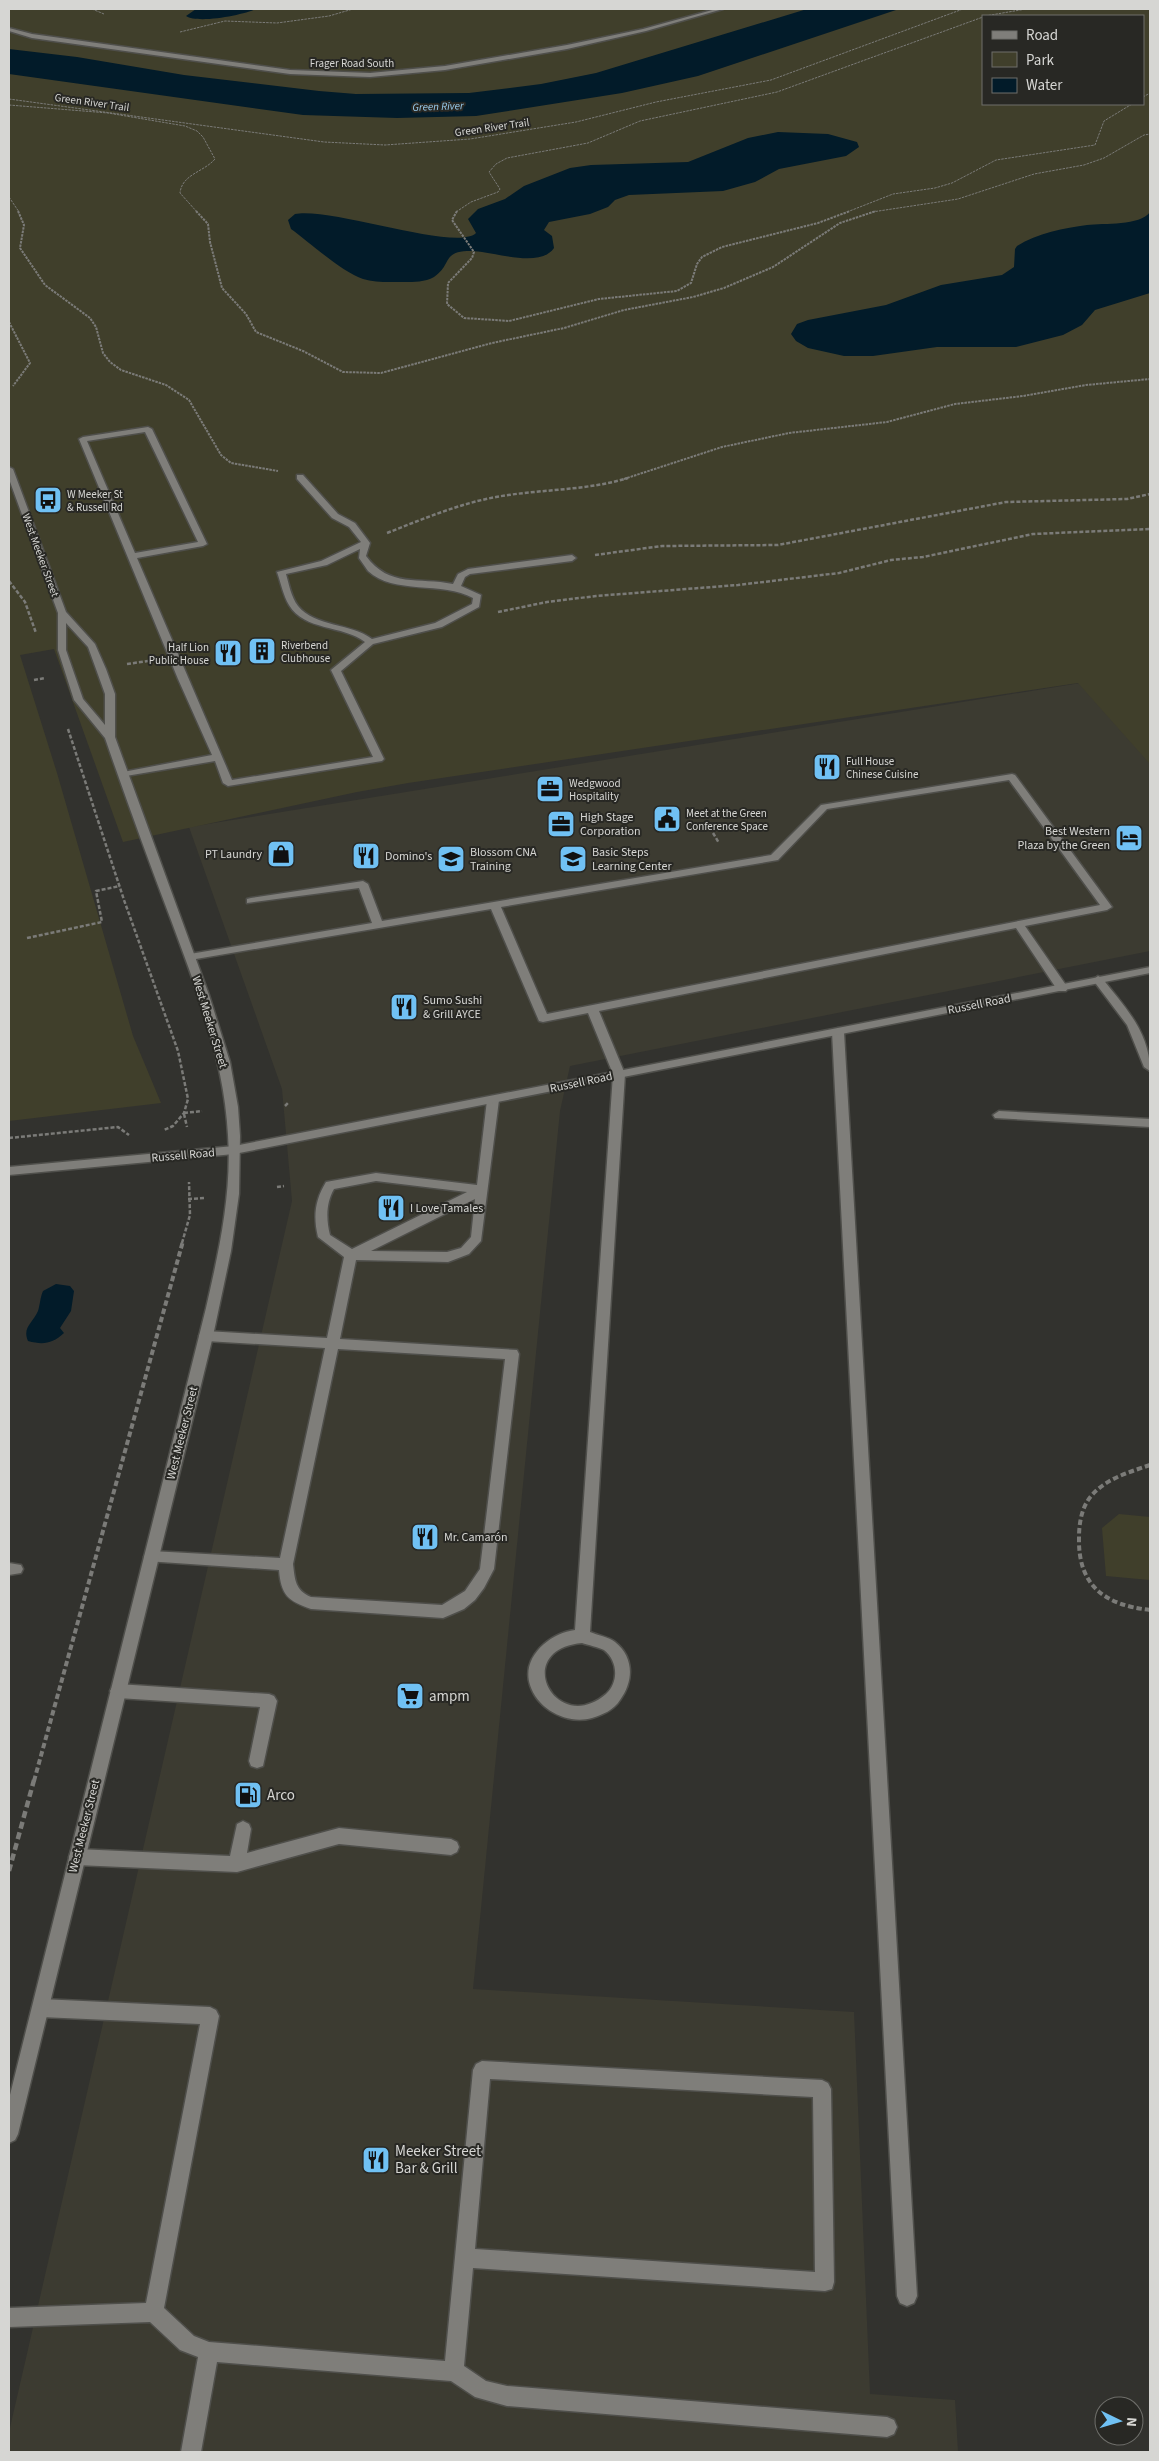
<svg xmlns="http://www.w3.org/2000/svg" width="1159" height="2461" font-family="'Source Sans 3',sans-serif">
	<rect width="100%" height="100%" fill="#32322e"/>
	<path fill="#3c3b31" d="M1093 681 1150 751V951L570 1066 560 1111 473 1989 854 2012 870 2394 955 2400 958 2452H9V2432L292 1201 282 1089 189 827Z"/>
	<path fill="#403f2b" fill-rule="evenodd" d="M9 9H1150V764L1078 683 408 783 357 792 123 842 54 649 20 655 57 773 133 1036 161 1103 9 1121ZM983 16H1143V104H983Z
		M1119 1514 1150 1517V1580L1106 1576 1102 1528Z"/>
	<path fill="#021b29" d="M196 9H256C243 15 198 24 186 16Z
		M807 9H899L698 76 622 93 476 116 397 118 303 115 9 74V49L77 57 184 75 319 91 356 94 469 93 541 84 596 73Z
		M778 132 828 134 857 142 859 147 846 156 779 169 755 182 723 191 629 195 615 200 608 207 590 214 549 222 544 230 552 236 554 248C540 269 492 251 471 251 441 251 453 264 434 277 425 282 414 282 404 282 391 282 375 283 363 279 342 272 309 242 291 229L288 220 295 214C332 207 457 252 476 233L468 219 478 209 505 199 524 186 570 168 591 165 688 162 748 138Z
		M1150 212V293L1095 310 1082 325 1063 335 1016 347H937L873 356H844L808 348 796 341 791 334 797 324 808 320 886 305 941 285 1002 275 1014 267 1015 249 1017 246C1037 233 1065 228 1087 225 1104 223 1140 226 1150 212Z
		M56 1284 70 1286 74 1291 71 1311 60 1328 64 1333C52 1344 43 1345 28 1341 22 1327 33 1323 38 1311 40 1305 40 1298 43 1291Z"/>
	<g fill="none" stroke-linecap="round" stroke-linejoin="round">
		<defs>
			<path id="lane" d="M148 427 152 429 207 544 203 546 137 558 232 780 373 757 331 670 365 642C343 625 304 631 289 605 283 595 281 583 277 572L321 561 361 542 349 527 332 518 297 479V475H303L338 514 355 523 370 543 366 556C389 588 419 577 453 584L458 574 468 569 572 555 576 558 572 561 470 574 465 577 461 586 481 595 479 607 442 627 373 644 341 671 384 759 382 761 228 786 223 783 215 761 120 777V773L123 772 212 755 178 679 79 439 83 437ZM145 432 198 542 135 553 87 441ZM360 549 359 558C362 562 365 567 368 571 393 595 443 581 473 598L472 604 435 623 372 639C351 623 315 627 298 606 291 597 289 584 286 574L327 565Z
				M1012 774 1015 775 1112 907 1107 910 1025 926 1068 988 1066 991H1058L1016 928 599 1011 625 1074 590 1632C597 1635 609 1637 615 1642 634 1657 634 1681 620 1700 614 1710 602 1715 592 1718 568 1725 538 1710 530 1685 521 1657 550 1633 575 1630L613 1074 588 1013 543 1022 539 1021 491 909 190 960 185 957 190 954 372 923 359 888 247 903V899L251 898 363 881 368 884 382 921 771 855 821 805ZM1009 780 1100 905 547 1014 501 907 778 860 827 809ZM582 1643C588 1645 598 1647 604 1650 618 1661 619 1682 606 1694 556 1737 510 1650 582 1643Z
				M1098 976 1102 978C1124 1006 1150 1032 1150 1071L1144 1067 1127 1025 1093 980Z
				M838 1028 844 1032 917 2296 914 2303 907 2306 900 2303 897 2296 832 1032Z
				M493 1096 499 1100 481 1241 469 1254 448 1262 356 1260 340 1339 517 1350 519 1354 494 1569 484 1588 475 1600 464 1609 443 1618 311 1609C288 1601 281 1595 279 1570L146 1561 144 1557 146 1553 151 1551 280 1558 325 1348 206 1341 201 1340 199 1336 201 1332 206 1331 327 1338 344 1257 318 1237C313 1216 315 1200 326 1182L376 1173 477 1185 487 1100ZM376 1181 467 1192 352 1249 330 1235C326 1219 326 1203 334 1189ZM475 1199 471 1237 461 1248 447 1252 371 1251ZM338 1349 505 1359 480 1569 465 1591 442 1605 311 1597C295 1590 295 1580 293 1564Z
				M999 1111 1150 1119V1127L995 1118 993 1115Z
				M9 1563 21 1565 23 1569 21 1573 9 1575Z
				M118 1684 269 1694 274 1696 277 1701 263 1766 257 1768 251 1766 249 1761 260 1707 118 1698 113 1696 110 1691 113 1686Z
				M243 1821 249 1824 251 1829 247 1853 339 1828 451 1839 457 1842 459 1847 457 1852 451 1855 339 1844 237 1872 77 1865 71 1863 69 1857 71 1851 77 1849 230 1856 237 1824Z
				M41 1999 210 2007 216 2010 219 2016 164 2308 194 2336 209 2342 445 2361 473 2070 476 2064 482 2061 822 2080 828 2083 831 2089 834 2282 832 2289 825 2291 473 2268 464 2366 486 2381 507 2386 887 2417 894 2420 897 2427 894 2434 887 2437 507 2406 475 2397 451 2381 217 2362 201 2452H181L198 2357 180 2350 150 2322 9 2327V2308L146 2303 200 2024 41 2017 35 2014 32 2008 35 2002ZM490 2079 813 2097 815 2272 475 2249Z"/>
			<path id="street" d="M716 9H723L646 31 567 49 445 70 370 77 290 74 32 38 9 31V28L32 34 290 70 370 73 445 66 567 45 643 29Z
				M1150 967V973L234 1154 9 1175V1167L234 1146Z"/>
			<path id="secondary" d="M9 467 13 469 66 612 95 644 106 669 115 694V737L209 995 230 1062 238 1107 240 1136 239 1194 231 1251 213 1336 18 2134 15 2140 9 2143V2099L206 1308C219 1251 232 1193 228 1135 224 1060 197 990 171 920 148 859 126 799 105 738L74 700 58 650V613L9 479ZM66 623 88 647 96 669 105 694V725L83 699 66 650Z"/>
		</defs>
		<use href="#lane" stroke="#4f4f4b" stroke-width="3"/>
		<use href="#street" stroke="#4f4f4b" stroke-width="3"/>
		<use href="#secondary" stroke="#4f4f4b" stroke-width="3"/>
		<path stroke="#7b7b78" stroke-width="1" stroke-dasharray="2.5 1" stroke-linecap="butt" d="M92 9 104 14
			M985 16 1026 9
			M180 32 225 21 277 23 329 16 353 9
			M1143 97 1150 93
			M9 99 324 142 385 145 470 139 576 122 656 102 771 80 963 9
			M9 105 108 113 185 126 197 131 203 137 215 159C204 172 182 174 180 193L197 212
			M9 197 19 212
			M456 212 471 202 498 192 500 189 489 172 496 164 507 158 588 143 640 121 777 92 983 17
			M847 212 893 194 935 188 952 183 996 160 1095 145 1104 121 1132 104
			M872 212 958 199 1034 174 1084 165 1104 158 1144 135 1150 134"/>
		<path stroke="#7b7b78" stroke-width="2" stroke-dasharray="2.5 1" stroke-linecap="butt" d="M18 211 24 225 20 248 45 285 90 318 96 327 103 353 110 362 121 370 166 385 189 400 221 455 231 463 278 471
			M196 211 208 224 210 242 222 288 246 314 256 332 303 351 343 372 381 373 492 343 564 328 624 310 693 297 724 288 773 267 840 223 876 211
			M457 211 452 220 474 252 472 258 448 283 447 304 464 318 509 321 599 299 677 291 691 283 697 264 702 257 722 247 818 223 850 211
			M9 322 30 363 13 386
			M624 479 722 447 789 433 887 422 955 404 1023 396 1086 385 1150 379"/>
		<path stroke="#7b7b78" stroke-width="2.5" stroke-dasharray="4 2" stroke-linecap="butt" d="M387 533C423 519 458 504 496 497 540 489 585 491 628 478
			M595 555 662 546 778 545 1006 502 1127 499 1150 494
			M9 581 25 602 36 633
			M498 612 547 602 596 596 738 585 839 573 891 560 923 557 1033 534 1150 529
			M127 664 148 661
			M34 680 45 678
			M68 729 124 900 178 1051 188 1099 184 1113 173 1126 164 1130
			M713 833 719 843
			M27 938 102 922 96 891 120 886
			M285 1106 289 1102
			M184 1113 202 1111
			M184 1114 187 1127
			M9 1138 118 1127 129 1135
			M277 1187 284 1186
			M188 1199 205 1198
			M182 1243 190 1215 189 1182"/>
		<path stroke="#7b7b78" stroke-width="4" stroke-dasharray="5.5 3" stroke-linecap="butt" d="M1150 1465C1130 1472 1107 1478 1092 1495 1082 1506 1079 1522 1079 1538 1078 1586 1105 1605 1150 1610
			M34 1781 183 1241"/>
		<path stroke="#7b7b78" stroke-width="4.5" stroke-dasharray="7 4" stroke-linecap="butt" d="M9 1871 34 1780"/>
		<use href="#lane" fill="#7f7e7a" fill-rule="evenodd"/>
		<use href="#street" fill="#7f7e7a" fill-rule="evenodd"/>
		<use href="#secondary" fill="#7f7e7a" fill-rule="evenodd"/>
	</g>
	<defs>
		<symbol id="bus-square" viewBox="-11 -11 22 22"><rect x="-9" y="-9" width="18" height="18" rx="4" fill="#70c1f4" stroke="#282824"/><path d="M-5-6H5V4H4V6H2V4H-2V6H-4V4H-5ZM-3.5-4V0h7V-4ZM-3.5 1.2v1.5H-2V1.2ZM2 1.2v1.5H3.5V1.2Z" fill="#111"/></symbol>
		<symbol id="building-square" viewBox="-11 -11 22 22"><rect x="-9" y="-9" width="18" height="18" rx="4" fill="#70c1f4" stroke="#282824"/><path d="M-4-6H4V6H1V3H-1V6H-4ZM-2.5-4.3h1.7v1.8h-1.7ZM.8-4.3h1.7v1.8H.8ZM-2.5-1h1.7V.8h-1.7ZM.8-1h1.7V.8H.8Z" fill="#111"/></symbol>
		<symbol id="restaurant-square" viewBox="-11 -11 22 22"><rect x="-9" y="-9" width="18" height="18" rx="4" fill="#70c1f4" stroke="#282824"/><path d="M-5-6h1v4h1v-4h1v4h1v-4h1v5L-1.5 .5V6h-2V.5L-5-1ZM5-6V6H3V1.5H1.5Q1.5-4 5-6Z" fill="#111"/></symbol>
		<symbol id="office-square" viewBox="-11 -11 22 22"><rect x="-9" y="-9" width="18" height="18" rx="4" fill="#70c1f4" stroke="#282824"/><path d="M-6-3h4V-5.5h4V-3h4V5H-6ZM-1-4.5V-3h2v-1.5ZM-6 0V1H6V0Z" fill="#111"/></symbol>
		<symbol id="civic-square" viewBox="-11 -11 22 22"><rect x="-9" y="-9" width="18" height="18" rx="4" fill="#70c1f4" stroke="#282824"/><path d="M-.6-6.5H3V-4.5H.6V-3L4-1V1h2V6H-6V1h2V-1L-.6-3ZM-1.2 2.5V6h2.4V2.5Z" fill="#111"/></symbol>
		<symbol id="hotel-square" viewBox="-11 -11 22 22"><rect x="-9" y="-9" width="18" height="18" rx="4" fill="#70c1f4" stroke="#282824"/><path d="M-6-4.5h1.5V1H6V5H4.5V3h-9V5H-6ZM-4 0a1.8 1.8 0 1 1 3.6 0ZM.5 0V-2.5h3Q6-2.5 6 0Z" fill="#111"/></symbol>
		<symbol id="shop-square" viewBox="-11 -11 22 22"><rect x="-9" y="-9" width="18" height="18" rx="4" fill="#70c1f4" stroke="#282824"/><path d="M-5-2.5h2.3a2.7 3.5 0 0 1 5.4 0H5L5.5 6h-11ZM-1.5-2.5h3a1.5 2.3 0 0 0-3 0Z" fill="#111"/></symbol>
		<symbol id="school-square" viewBox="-11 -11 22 22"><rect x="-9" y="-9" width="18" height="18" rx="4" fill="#70c1f4" stroke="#282824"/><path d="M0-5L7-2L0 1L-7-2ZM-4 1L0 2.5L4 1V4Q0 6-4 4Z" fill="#111"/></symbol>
		<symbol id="supermarket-square" viewBox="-11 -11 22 22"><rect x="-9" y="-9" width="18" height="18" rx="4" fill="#70c1f4" stroke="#282824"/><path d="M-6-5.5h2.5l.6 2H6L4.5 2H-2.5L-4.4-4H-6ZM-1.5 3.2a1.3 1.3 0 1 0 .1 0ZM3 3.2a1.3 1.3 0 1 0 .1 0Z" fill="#111"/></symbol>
		<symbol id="fuel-square" viewBox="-11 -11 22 22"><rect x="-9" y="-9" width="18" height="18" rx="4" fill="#70c1f4" stroke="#282824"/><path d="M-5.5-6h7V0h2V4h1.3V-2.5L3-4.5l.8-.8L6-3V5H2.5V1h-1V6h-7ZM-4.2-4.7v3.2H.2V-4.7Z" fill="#111"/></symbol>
	</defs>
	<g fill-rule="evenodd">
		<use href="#bus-square" x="32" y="484" width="32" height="32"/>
		<use href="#building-square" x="246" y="635" width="32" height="32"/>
		<use href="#restaurant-square" x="212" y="637" width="32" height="32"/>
		<use href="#restaurant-square" x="811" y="751" width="32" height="32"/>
		<use href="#office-square" x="534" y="773" width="32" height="32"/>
		<use href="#civic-square" x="651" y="803" width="32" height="32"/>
		<use href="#office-square" x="545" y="808" width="32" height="32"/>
		<use href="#hotel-square" x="1113" y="822" width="32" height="32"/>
		<use href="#shop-square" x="265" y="838" width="32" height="32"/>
		<use href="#restaurant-square" x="350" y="840" width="32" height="32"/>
		<use href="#school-square" x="435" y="843" width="32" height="32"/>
		<use href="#school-square" x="557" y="843" width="32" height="32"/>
		<use href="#restaurant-square" x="388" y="991" width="32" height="32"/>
		<use href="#restaurant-square" x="375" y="1192" width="32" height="32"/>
		<use href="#restaurant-square" x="409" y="1521" width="32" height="32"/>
		<use href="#supermarket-square" x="394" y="1680" width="32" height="32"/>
		<use href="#fuel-square" x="232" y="1779" width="32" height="32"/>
		<use href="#restaurant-square" x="360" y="2144" width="32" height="32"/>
	</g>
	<g text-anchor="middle" stroke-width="4" stroke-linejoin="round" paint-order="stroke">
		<g font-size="11" fill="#d6d6d3" stroke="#282824">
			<text x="352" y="67">Frager Road South</text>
			<text transform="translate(92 102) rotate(8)" y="4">Green River Trail</text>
			<text transform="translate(492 127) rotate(-8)" y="4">Green River Trail</text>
			<text transform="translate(41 555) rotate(70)" y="4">West Meeker Street</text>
		</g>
		<g font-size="11" font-style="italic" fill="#9acef0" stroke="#282824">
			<text transform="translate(438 106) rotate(-2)" y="4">Green River</text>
		</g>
		<g font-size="11" fill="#d6d6d3" stroke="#282824" text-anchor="start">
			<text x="67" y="498">W Meeker St<tspan x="67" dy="13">&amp; Russell Rd</tspan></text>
			<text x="281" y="649">Riverbend<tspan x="281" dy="13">Clubhouse</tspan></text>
			<text x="209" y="651" text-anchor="end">Half Lion<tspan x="209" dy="13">Public House</tspan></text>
			<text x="846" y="765">Full House<tspan x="846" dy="13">Chinese Cuisine</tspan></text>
			<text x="569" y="787">Wedgwood<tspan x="569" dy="13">Hospitality</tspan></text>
			<text x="686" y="817">Meet at the Green<tspan x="686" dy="13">Conference Space</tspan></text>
		</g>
		<g font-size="12" fill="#d6d6d3" stroke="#282824" text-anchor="start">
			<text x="580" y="821">High Stage<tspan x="580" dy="14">Corporation</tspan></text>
			<text x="1110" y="835" text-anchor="end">Best Western<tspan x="1110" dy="14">Plaza by the Green</tspan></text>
			<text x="470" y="856">Blossom CNA<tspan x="470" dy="14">Training</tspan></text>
			<text x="592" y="856">Basic Steps<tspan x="592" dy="14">Learning Center</tspan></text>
			<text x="262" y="858" text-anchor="end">PT Laundry</text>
			<text x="385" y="860">Domino's</text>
			<text x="423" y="1004">Sumo Sushi<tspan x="423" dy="14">&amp; Grill AYCE</tspan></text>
			<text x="410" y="1212">I Love Tamales</text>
			<text x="444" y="1541">Mr. Camarón</text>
		</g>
		<g font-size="12" fill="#d6d6d3" stroke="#282824">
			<text transform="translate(979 1004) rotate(-11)" y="4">Russell Road</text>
			<text transform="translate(210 1022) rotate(73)" y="4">West Meeker Street</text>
			<text transform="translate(581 1082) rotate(-12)" y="4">Russell Road</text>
			<text transform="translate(183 1155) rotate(-5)" y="4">Russell Road</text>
			<text transform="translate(182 1433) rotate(-76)" y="4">West Meeker Street</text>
			<text transform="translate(84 1826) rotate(-76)" y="4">West Meeker Street</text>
		</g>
		<g font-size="15" fill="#d6d6d3" stroke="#282824" text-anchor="start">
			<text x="429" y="1701">ampm</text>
			<text x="267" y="1800">Arco</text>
			<text x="395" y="2156">Meeker Street<tspan x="395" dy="17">Bar &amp; Grill</tspan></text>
		</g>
	</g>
	<rect width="1159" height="2461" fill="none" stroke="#d6d6d3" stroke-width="20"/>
	<rect x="982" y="15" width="162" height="90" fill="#282824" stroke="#6e6e6a"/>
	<rect x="992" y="31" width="25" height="8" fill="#7f7e7a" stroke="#6e6e6a"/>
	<text x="1026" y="40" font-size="15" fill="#d6d6d3">Road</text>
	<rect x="992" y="52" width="25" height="15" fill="#403f2b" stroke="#6e6e6a"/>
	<text x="1026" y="65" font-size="15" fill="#d6d6d3">Park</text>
	<rect x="992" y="78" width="25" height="15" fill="#021b29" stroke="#6e6e6a"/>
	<text x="1026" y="90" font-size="15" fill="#d6d6d3">Water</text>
	<g transform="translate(1119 2421) rotate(95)"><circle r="24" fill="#282824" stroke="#6e6e6a"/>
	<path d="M0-4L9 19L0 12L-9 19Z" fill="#70c1f4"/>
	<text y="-8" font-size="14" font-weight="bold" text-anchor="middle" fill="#d6d6d3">N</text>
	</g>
</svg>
